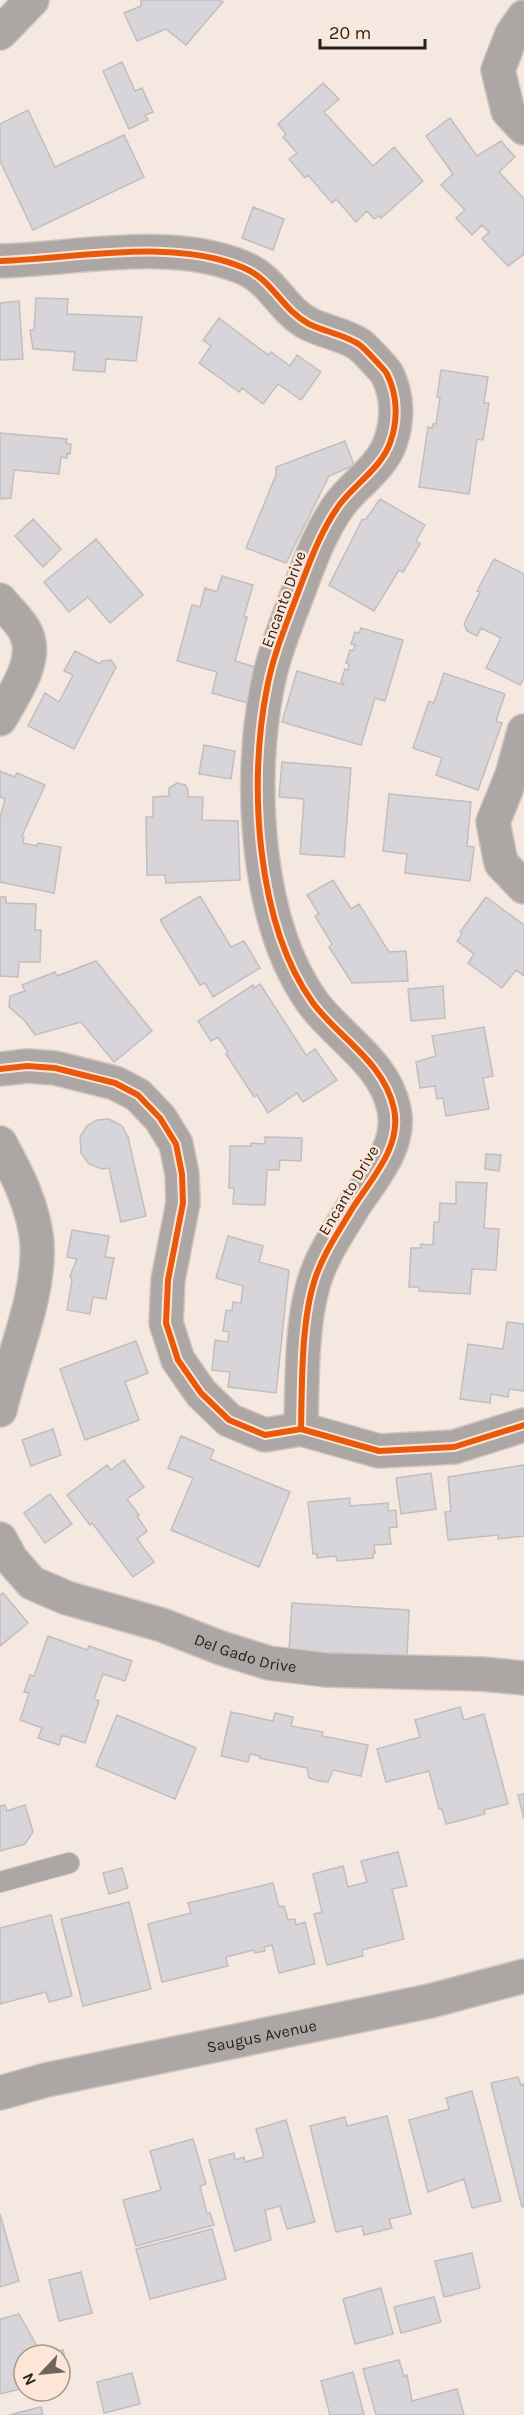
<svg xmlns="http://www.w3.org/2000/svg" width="524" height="2415" font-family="Karla,sans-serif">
	<rect width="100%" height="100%" fill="#f5e8e0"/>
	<path fill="#d7d5d9" stroke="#c2bebe" stroke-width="1.5" d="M141 0H220L223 2 186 45 166 29 137 41 124 13 141 6Z
		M122 62 135 91 142 88 153 112 145 115 148 120 129 129 103 71Z
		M323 83 339 99 324 112 373 166 394 147 423 181 381 218 378 216 374 219 367 211 356 222 336 199 332 203 308 175 305 178 289 159 297 153 283 137 286 134 278 124Z
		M28 110 55 167 124 135 144 177 33 230 0 161V124Z
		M450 118 477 156 501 141 515 157 499 172 524 199V254L508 266 482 239 489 232 482 225 472 235 456 218 465 210 441 185 453 174 426 136Z
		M253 207 284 219 273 250 242 238Z
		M36 298 68 299 67 314 142 317 136 361 106 359 105 372 73 370 75 352 33 349 30 330H34Z
		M19 301 23 359 0 360V303Z
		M219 318 268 355 271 352 290 366 297 355 321 372 301 400 278 384 263 404 242 388 239 392 199 363 211 346 203 340Z
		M441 370 488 377 484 403H489L483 440 477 439 469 494 419 487 428 427 432 428 433 424H436L440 397H437Z
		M0 433 67 439 66 443 71 444 70 454 67 453V458L61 457 59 474 14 470 11 498 0 499Z
		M345 441 354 465 329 476 286 563 246 548 276 475V467Z
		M380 499 425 525 416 541 420 544 403 572 399 570 374 611 329 585 362 520 366 519Z
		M33 519 61 549 43 567 15 536Z
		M96 539 143 595 110 623 88 597 69 612 44 582Z
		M494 559 524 574V678L520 685 486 668 501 638 481 628 477 636 467 631 464 624 480 592 477 591Z
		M222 576 253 585 244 616 247 617 235 661 258 668 248 703 212 693 217 672 177 661 192 605 200 607 205 588 217 592Z
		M361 628 403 640 385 701 375 698 361 745 282 722 297 671 344 685 341 681 345 669 348 670 349 664 346 663 350 650 353 651 355 645 351 644 355 632 359 633Z
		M75 651 100 664 102 661 111 660 116 667 74 749 28 726 45 693 59 702 73 675 64 671Z
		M444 673 505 694 496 721 502 723 478 790 436 775 442 758 413 748 429 701 434 703Z
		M204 745 235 751 231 779 199 774Z
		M282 762 351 768 344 857 300 854 304 799 279 797Z
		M0 771 15 777 17 773 45 785 22 836 24 837 23 843 37 846 38 843 61 847 54 893 0 882V818L5 799 0 797Z
		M177 783 185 785 188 790V797H203L202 820 238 821 240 880 166 883 165 875H147L146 817H153V797L169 796V788Z
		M389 794 471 802 467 846 474 847 470 881 405 873 407 854 383 851Z
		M333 880 351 909 359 904 389 952 406 951 408 981 352 983 329 947 332 944 315 916 319 914 307 895Z
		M200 896 231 947 244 941 260 968 213 997 205 983 200 985 160 920Z
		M0 897H6V903L36 904 35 930H41L40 962H19L18 977 0 976Z
		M486 897 524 925V976L516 970 502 988 468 963 474 954 457 941 462 934 460 932Z
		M96 961 152 1031 114 1062 81 1022 35 1035 25 1021 9 1007 10 996 25 991 22 985 55 972 57 976Z
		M260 984 306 1055 315 1049 337 1080 303 1102 297 1093 268 1113 257 1095 254 1097 226 1054 228 1052 218 1037 211 1041 198 1021 253 985 254 988Z
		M443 986 445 1018 411 1021 408 989Z
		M484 1027 493 1076 483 1078 489 1109 446 1116 443 1098 437 1099 435 1086 420 1088 416 1062 436 1056 432 1036Z
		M109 1119 122 1126 128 1137 146 1216 121 1222 109 1168 102 1169 89 1164 81 1153 80 1137 87 1126 97 1120Z
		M265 1137 302 1138 301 1161 280 1160 279 1170H267L265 1205 233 1204 234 1188H229L230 1146H251V1143L265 1144Z
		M486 1154 501 1155 499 1171 485 1169Z
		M456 1182 487 1183 484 1228 499 1229 496 1270 472 1269 470 1294 419 1291V1287H409L411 1248H421V1244L433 1245 434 1222H439L440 1203 456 1204Z
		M72 1230 109 1236 105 1257 114 1258 106 1299 93 1297 90 1314 67 1310 72 1280 70 1276 77 1259 67 1257Z
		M228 1236 263 1246 259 1262 289 1270 276 1393 228 1387 230 1372 212 1370 215 1340 228 1342 229 1332 223 1331 226 1310 232 1311 233 1302 241 1303 243 1286 216 1278Z
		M507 1322 524 1324V1391L509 1389 508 1397 491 1394 490 1403 460 1399 468 1344 503 1349Z
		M136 1341 148 1373 125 1382 139 1420 85 1440 60 1369Z
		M53 1429 61 1455 31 1466 22 1440Z
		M181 1436 214 1450 210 1459 290 1492 259 1567 171 1530 193 1478 168 1468Z
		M124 1460 144 1487 127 1499 139 1515 137 1516 147 1531 137 1539 154 1562 133 1577 92 1523 90 1525 67 1495 107 1465 111 1470Z
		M524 1465V1536L498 1539V1535L448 1540 445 1512 451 1511 448 1477Z
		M431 1473 436 1509 401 1514 396 1478Z
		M50 1494 72 1524 45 1543 24 1513Z
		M350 1498V1506L388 1503V1511L396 1510 397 1527 389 1528 391 1544 374 1545 375 1553 373 1554V1558L337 1561 336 1556 317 1558V1554H313L308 1502Z
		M3 1593 28 1623 0 1646V1595Z
		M292 1603 409 1610 407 1658 289 1651Z
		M48 1636 87 1650 89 1646 132 1661 125 1681 103 1674 94 1699 99 1701 85 1743 62 1735 59 1745 38 1738 42 1728 20 1720 29 1693 24 1692 30 1675 34 1676Z
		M460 1707 464 1720 484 1714 508 1804 484 1810 485 1814 446 1824 442 1809H439L429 1771 386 1782 377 1749 420 1737 415 1720Z
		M231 1712 273 1721 275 1713 293 1717 291 1726 323 1732 322 1736 368 1745 361 1776 333 1770 328 1782 318 1781 309 1778 307 1768 259 1758 260 1756 250 1754 248 1762 221 1756Z
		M117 1715 196 1748 175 1799 96 1766Z
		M524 1794V1819L518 1795Z
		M5 1805 7 1811 25 1805 33 1832 25 1844 0 1851V1806Z
		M398 1852 407 1886 392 1889 404 1939 362 1950 363 1956 327 1965 314 1914 322 1912 313 1874 343 1866 348 1887 367 1882 361 1861Z
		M122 1868 128 1888 109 1894 103 1873Z
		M273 1883 279 1907 284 1906 288 1920 295 1919 296 1925 305 1922 315 1964 279 1973 272 1945 264 1947 265 1951 255 1953 254 1950 226 1957 228 1966 162 1982 148 1924 191 1913 188 1903Z
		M129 1902 151 1989 83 2006 61 1919Z
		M51 1915 72 1996 49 2002 46 1992 0 2004V1928Z
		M518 2077 521 2085 524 2084V2206L522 2207 491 2083Z
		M472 2091 501 2201 472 2208 464 2179 428 2192 409 2120 449 2109 446 2098Z
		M387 2116 411 2214 389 2219 392 2228 364 2235 362 2226 336 2232 310 2126 345 2117 347 2126Z
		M286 2120 315 2222 287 2229 280 2206 265 2210 271 2240 235 2251 209 2160 234 2153 235 2160 244 2157 245 2162 264 2157 256 2129Z
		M193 2139 206 2184 200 2186 207 2214 210 2213 214 2225 136 2246 123 2200 161 2190 150 2151Z
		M0 2214 19 2281 0 2287Z
		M212 2229 226 2279 150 2299 136 2249Z
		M472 2253 480 2288 444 2297 435 2261Z
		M81 2272 92 2313 59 2321 49 2280Z
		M381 2288 393 2334 355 2344 343 2299Z
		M434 2297 441 2322 401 2333 394 2307Z
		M19 2314 42 2355 63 2350 69 2376 60 2378V2355H24V2388L0 2394V2319Z
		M399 2360 404 2376 407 2375 412 2401 457 2389 464 2415H376L363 2369Z
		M353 2372 364 2415H330L321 2381Z
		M132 2373 140 2404 104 2413 97 2382Z
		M41 2407 43 2415H9Z"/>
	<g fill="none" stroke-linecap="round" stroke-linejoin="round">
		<defs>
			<path id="lane" d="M0 1882 69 1863"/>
			<g id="street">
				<path d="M524 17 512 34 498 70 508 111 524 128"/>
				<path d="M0 33 32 0"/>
				<path d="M0 261C76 259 173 237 244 268 273 280 281 309 309 324 325 332 346 335 360 345 366 350 372 357 377 362 380 366 385 370 387 374 398 396 398 421 390 443 381 468 355 484 340 504 321 530 310 561 299 590 287 622 273 655 267 688 248 782 256 924 313 1003 340 1039 384 1062 394 1109 402 1147 371 1179 352 1209 339 1231 323 1254 315 1279 301 1321 302 1384 301 1429"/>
				<path d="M0 600C8 611 21 621 26 633 39 661 13 695 0 719"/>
				<path d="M524 731 512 775 493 822 501 863 524 887"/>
				<path d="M0 1069 27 1066 55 1068 115 1083 138 1095 160 1118 176 1144 182 1174 183 1203 168 1280 166 1323 178 1360 201 1393 229 1420 265 1435 301 1429 379 1451 454 1447 524 1425"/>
				<path d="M0 1143C17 1174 34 1207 37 1243 40 1297 12 1357 0 1410"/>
				<path id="s1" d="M0 1539 11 1559 32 1583 67 1598 162 1625 221 1648 269 1663 326 1670 482 1674 524 1678"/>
				<path id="s2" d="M0 2093 46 2080 430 2001 524 1976"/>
			</g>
		</defs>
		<use href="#lane" stroke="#cec5be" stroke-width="22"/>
		<use href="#street" stroke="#cec5be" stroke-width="36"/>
		<use href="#lane" stroke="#aca7a4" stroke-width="20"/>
		<use href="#street" stroke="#aca7a4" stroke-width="33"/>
		<defs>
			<path id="cycleway" d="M0 261C76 259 173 237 244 268 273 280 281 309 309 324 325 332 346 335 360 345 366 350 372 357 377 362 380 366 385 370 387 374 398 396 398 421 390 443 381 468 355 484 340 504 321 530 310 561 299 590 287 622 273 655 267 688 248 782 256 924 313 1003 340 1039 384 1062 394 1109 402 1147 371 1179 352 1209 339 1231 323 1254 315 1279 301 1321 302 1384 301 1429
				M0 1069 27 1066 55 1068 115 1083 138 1095 160 1118 176 1144 182 1174 183 1203 168 1280 166 1323 178 1360 201 1393 229 1420 265 1435 301 1429 379 1451 454 1447 524 1425"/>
		</defs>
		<use href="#cycleway" stroke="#fde6d8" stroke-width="10"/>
		<use href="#cycleway" stroke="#e8590c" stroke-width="6"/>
	</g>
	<g text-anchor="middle" stroke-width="5" stroke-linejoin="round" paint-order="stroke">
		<g font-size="16" fill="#271f1a" stroke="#fde6d8">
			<text transform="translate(283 599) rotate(-70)" y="6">Encanto Drive</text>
			<text transform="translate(348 1190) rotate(-59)" y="6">Encanto Drive</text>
			<text dy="6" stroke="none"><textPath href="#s1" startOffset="280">Del Gado Drive</textPath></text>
			<text dy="6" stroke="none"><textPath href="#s2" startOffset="268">Saugus Avenue</textPath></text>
		</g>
	</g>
	<g transform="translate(42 2373) rotate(244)"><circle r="28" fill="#fde6d8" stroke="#a7968c" stroke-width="1.5"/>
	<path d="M0-4.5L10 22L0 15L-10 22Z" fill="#6f655f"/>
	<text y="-9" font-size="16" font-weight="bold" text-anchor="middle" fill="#271f1a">N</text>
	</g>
	<path d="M320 39v9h105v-9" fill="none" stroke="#271f1a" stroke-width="3"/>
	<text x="329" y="39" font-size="18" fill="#271f1a" stroke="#fde6d8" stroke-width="4.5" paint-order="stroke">20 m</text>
</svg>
